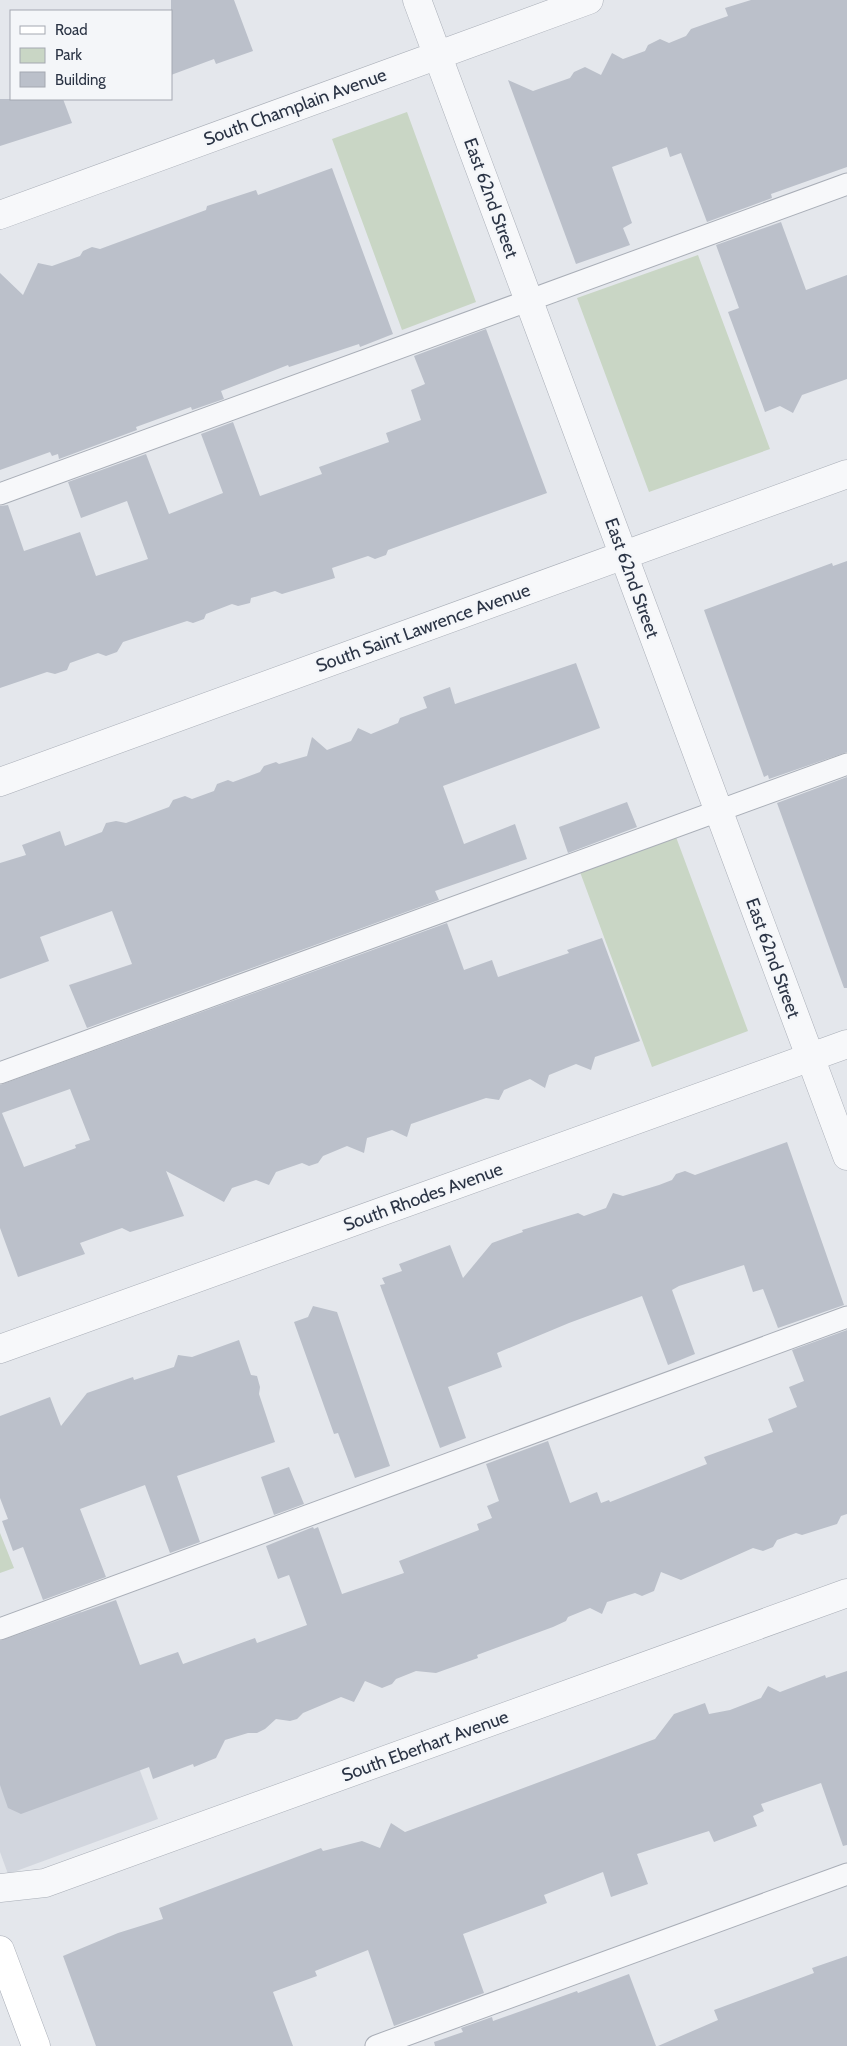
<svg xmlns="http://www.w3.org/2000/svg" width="847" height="2046" font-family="Cabin,sans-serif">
	<rect width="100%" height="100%" fill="#e4e7ec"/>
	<path fill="#d2d6de" d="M77 1601 158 1819 8 1874 0 1852V1629Z"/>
	<path fill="#c9d6c5" d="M407 112 476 302 402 330 332 139Z
		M698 255 770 449 649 492 577 298Z
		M676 837 748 1031 652 1067 580 872Z
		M0 1533 14 1568 0 1573Z"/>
	<path fill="#bbc0ca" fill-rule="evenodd" d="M171 0H234L253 51 216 64 214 59 171 75Z
		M751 0H847V167L771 194 772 198 707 222 681 153 670 157 667 147 612 167 632 223 623 228 630 245 576 264 508 80 533 91 570 78 574 72 585 67 601 75 612 53 623 59 645 51 648 45 660 39 669 43 686 36 691 29 728 16 725 8Z
		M0 99H63L72 123 0 146Z
		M332 168 393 334 360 347 359 344 289 367 288 365 221 391 224 399 192 410 191 407 136 427 137 430 59 459 58 454 52 456 50 452 0 470V273L23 295 38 263 52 266 80 256 83 251 92 247 100 249 206 210 207 206 256 190 258 195Z
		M781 222 806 290 847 275V379L802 395 793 413 780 406 765 412 728 312 739 308 716 245Z
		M486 329 547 493 388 550 386 555 375 559 368 556 332 568 335 578 282 594 275 591 251 598 250 603 238 606 232 604 206 614 204 619 193 623 187 621 123 642 117 652 106 656 98 653 70 663 67 670 55 674 47 672 0 688V506L8 505 24 551 80 532 96 576 148 559 127 501 81 518 68 482 146 454 169 514 223 493 201 434 233 422 260 496 322 474 319 467 389 442 386 433 421 420 411 390 425 384 414 356Z
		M847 561V752L769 779 768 775 764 777 704 610 832 563 833 566Z
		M576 663 600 728 443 786 464 844 515 824 527 859 435 891 439 900 87 1028 69 985 132 964 112 911 40 937 49 961 0 979V863L26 855 22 845 60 831 65 846 102 832 106 823 116 821 126 823 169 807 173 800 185 796 192 799 214 791 217 784 228 780 233 782 260 772 264 766 276 762 279 764 307 756 312 737 327 750 351 741 358 728 371 734 398 723 400 718 427 708 423 697 450 687 455 704Z
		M847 777V988H844L777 803Z
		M627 802 637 827 568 853 559 827Z
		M447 923 464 970 492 960 498 977 569 953 567 950 602 938 640 1041 595 1057 591 1070 576 1064 549 1075 545 1088 530 1079 504 1090 499 1100 486 1098 411 1124 407 1137 392 1130 367 1138 364 1153 347 1146 323 1156 318 1163 309 1166 302 1163 276 1172 269 1185 256 1180 232 1188 224 1202 166 1171 184 1216 130 1232 122 1228 80 1243 85 1254 18 1277 0 1228V1085ZM70 1089 90 1140 75 1145 76 1148 24 1167 2 1113Z
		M787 1142 844 1305 778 1328 763 1289 753 1292 744 1265 679 1286 672 1290 695 1354 668 1365 642 1296 569 1323 497 1353 502 1367 448 1387 466 1438 440 1448 380 1285 385 1284 382 1278 402 1271 399 1264 450 1245 463 1278 492 1243 523 1232 522 1230 578 1213 584 1216 606 1208 613 1193 623 1196 659 1185 672 1180 676 1174 685 1171 695 1175Z
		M313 1306 337 1312 390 1466 355 1478 338 1433 334 1434 294 1322 308 1317Z
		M847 1330V1514L841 1516 837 1524 802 1535 796 1533 777 1540 773 1547 763 1551 753 1548 681 1580 661 1572 654 1591 642 1596 635 1593 607 1602 602 1614 590 1608 568 1617 566 1621 553 1627 477 1655 478 1658 436 1673 416 1671 396 1679 392 1684 382 1688 365 1681 354 1702 341 1697 303 1713 297 1719 290 1721 276 1719 265 1729 257 1733H248L225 1740 216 1758 194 1767 193 1764 153 1779 149 1767 21 1814 8 1808 0 1785V1641L116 1600 140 1665 178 1652 183 1664 255 1638 257 1643 307 1625 289 1575 278 1579 266 1546 313 1527 314 1529 318 1527 342 1594 404 1573 399 1561 479 1530 477 1524 492 1518 487 1506 499 1501 486 1464 548 1441 570 1503 597 1492 601 1503 609 1500 610 1502 707 1464 704 1457 773 1432 768 1419 797 1407 789 1387 804 1381 792 1350Z
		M239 1340 251 1375 257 1376 260 1387 259 1394 275 1442 177 1476 200 1542 170 1553 145 1485 80 1509 106 1577 43 1600 23 1547 13 1551 2 1521 8 1519 0 1498V1416L50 1397 61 1426 87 1393 133 1377 134 1380 174 1367 178 1355 192 1357Z
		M289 1467 304 1504 274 1515 261 1477Z
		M847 1671V1845L843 1846 821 1783 761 1804 764 1811 753 1816 757 1826 714 1842 709 1831 637 1854 648 1884 611 1897 603 1872 544 1895 547 1903 463 1934 484 1993 394 2026 368 1950 315 1971 317 1976 273 1992 293 2046H96L63 1956 118 1933 163 1919 159 1908 321 1848 323 1851 362 1841 380 1848 391 1823 405 1832 655 1739 674 1714 705 1703 709 1714 730 1710 761 1698 768 1686 780 1692 825 1675 826 1678Z
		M847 1956V2046H658L718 2020 714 2010 814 1973 812 1968Z
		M629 1974 656 2046H435L434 2042 463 2032 461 2028 492 2017 493 2021 577 1991 578 1993Z"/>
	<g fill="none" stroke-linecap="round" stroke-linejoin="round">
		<defs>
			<path id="lane" d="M0 494 847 184
				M0 1073 847 764
				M0 1629 847 1317
				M376 2046 847 1874"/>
			<path id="street" d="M417 0 847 1156
				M0 215 589 0
				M0 782 847 474
				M0 1349 847 1044
				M0 1888 45 1883 847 1593"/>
			<path id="secondary" d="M0 1950 36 2046"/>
		</defs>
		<use href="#lane" stroke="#a9aeb7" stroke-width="23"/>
		<use href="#street" stroke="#a9aeb7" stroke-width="29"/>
		<use href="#secondary" stroke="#a9aeb7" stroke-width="29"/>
		<use href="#lane" stroke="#f7f8fa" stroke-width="21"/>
		<use href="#street" stroke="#f7f8fa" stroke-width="28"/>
		<use href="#secondary" stroke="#fff" stroke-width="28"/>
	</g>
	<g text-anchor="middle" stroke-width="4.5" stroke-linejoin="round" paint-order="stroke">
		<g font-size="18" fill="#2b3445" stroke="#f4f6f9">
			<text transform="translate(295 107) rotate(-20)" y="6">South Champlain Avenue</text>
			<text transform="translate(491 198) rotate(70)" y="6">East 62nd Street</text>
			<text transform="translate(632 578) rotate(70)" y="6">East 62nd Street</text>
			<text transform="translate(423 628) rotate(-20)" y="6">South Saint Lawrence Avenue</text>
			<text transform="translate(773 958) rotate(70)" y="6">East 62nd Street</text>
			<text transform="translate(423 1197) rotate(-20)" y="6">South Rhodes Avenue</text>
			<text transform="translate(425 1746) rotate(-20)" y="6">South Eberhart Avenue</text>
		</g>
	</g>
	<rect x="10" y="10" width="162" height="90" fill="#f4f6f9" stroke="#a4a8b1"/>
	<rect x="20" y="26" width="25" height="8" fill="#ffffff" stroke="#a4a8b1"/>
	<text x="55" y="35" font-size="15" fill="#2b3445">Road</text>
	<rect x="20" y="48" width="25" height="15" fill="#c9d6c5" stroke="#a4a8b1"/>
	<text x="55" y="60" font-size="15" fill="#2b3445">Park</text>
	<rect x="20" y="72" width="25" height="15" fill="#bbc0ca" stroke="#a4a8b1"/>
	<text x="55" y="85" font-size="15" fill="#2b3445">Building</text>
</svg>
